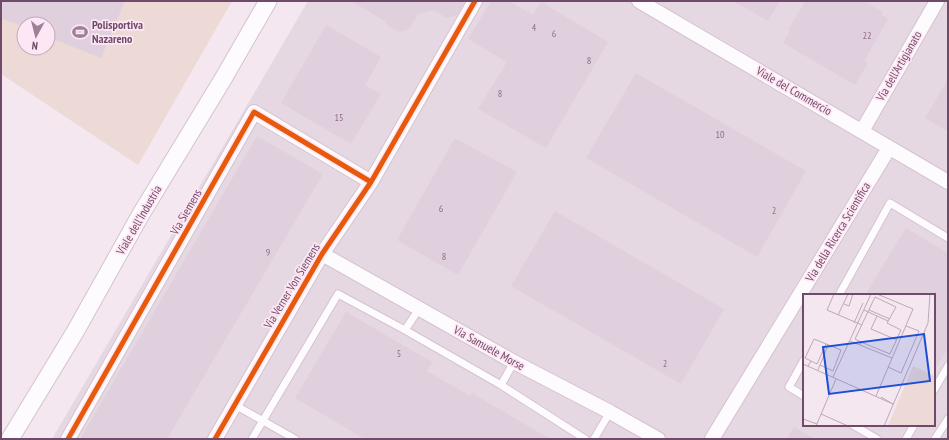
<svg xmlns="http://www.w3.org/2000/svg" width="949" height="440" font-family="'PT Sans Narrow',sans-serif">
	<rect width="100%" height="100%" fill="#f4e7ef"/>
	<path fill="#e6d8e2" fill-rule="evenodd" d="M308 1H948V439H52ZM804 295H934V425H804Z"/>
	<path fill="#eddad6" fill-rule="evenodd" d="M1 1H232L138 165 1 74ZM24 24H48V48H24Z"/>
	<path fill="#e0cfdc" d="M1 1H125L101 58 48 37V24H24V27L1 18Z
		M351 1H464V3L457 15 447 18 433 10 418 14 409 29 399 32 387 25 385 21Z
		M491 1H509L533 15 541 2 608 42 546 148 478 109 507 62 468 39Z
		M733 1H780L768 21Z
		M805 1H864L883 12 882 15 888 19 864 61 868 63 855 85 783 43 790 31 788 30Z
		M326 25 381 57 365 85 381 94 351 144 281 103Z
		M636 73 806 171 757 257 586 158Z
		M948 79V131L925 118Z
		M257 136 323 174 167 439H80Z
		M455 138 517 172 458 275 397 240Z
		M555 211 724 309 681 384 511 286Z
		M906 228 948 253V348L934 371V295H865Z
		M346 312 432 362 427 371 470 396 472 393 550 439H365L295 398Z
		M794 427 814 439H787Z"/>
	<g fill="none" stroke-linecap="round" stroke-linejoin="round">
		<defs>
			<path id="service" d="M839 295 890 203 948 238
				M405 330 419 309
				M804 360 789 387 804 396
				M501 385 514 362
				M934 390 948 366
				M235 405 295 439
				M853 425 877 439
				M252 439 338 294 405 330 501 385 585 439
				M594 439 610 412
				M906 439 914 425
				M935 439 948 419"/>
			<path id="minor" d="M639 1 948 182
				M862 131 937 1
				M322 254 514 362 610 412 658 439
				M68 439 254 112 371 182
				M215 439 322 254 371 182 475 1
				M712 439 889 148"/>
			<path id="tertiary" d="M10 439 75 332 141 214 223 79 268 1"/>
		</defs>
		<use href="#service" stroke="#d3c3cf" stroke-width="9"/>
		<use href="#minor" stroke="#d3c3cf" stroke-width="16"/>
		<use href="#tertiary" stroke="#d3c3cf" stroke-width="19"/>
		<use href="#service" stroke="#fdfbfd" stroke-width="7"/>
		<use href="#minor" stroke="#fdfbfd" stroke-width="14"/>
		<use href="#tertiary" stroke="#fdfbfd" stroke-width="17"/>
		<defs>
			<path id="cycleway" d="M68 439 254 112 371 182
				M215 439 322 254 371 182 475 1"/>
		</defs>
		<use href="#cycleway" stroke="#fee7f4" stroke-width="8"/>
		<use href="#cycleway" stroke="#e8590c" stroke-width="5"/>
	</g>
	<defs>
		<symbol id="stadium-bare" viewBox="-9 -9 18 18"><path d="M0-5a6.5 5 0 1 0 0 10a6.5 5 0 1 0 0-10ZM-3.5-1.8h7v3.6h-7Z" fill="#9e8198" stroke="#fee7f4" stroke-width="2.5" paint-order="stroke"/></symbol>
	</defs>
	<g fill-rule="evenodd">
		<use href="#stadium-bare" x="69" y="21" width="22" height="22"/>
	</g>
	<g text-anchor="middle" stroke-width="3.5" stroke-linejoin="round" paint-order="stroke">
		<g font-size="10" fill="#8e6e88">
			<text x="534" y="31">4</text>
			<text x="554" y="37">6</text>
			<text x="867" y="39">22</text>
			<text x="589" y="64">8</text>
			<text x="500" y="97">8</text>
			<text x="339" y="121">15</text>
			<text x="720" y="138">10</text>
			<text x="441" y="212">6</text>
			<text x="774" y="214">2</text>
			<text x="268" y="256">9</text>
			<text x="444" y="260">8</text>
			<text x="399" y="357">5</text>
			<text x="665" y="367">2</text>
		</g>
		<g font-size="12" font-weight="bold" fill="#704a69" stroke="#fee7f4" text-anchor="start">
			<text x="92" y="29">Polisportiva<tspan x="92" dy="14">Nazareno</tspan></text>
		</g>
		<g font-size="12" fill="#704a69" stroke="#fee7f4">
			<text transform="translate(899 66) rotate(-60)" y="4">Via dell'Artigianato</text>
			<text transform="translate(794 91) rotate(30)" y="4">Viale del Commercio</text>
			<text transform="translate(186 212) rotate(-60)" y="4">Via Siemens</text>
			<text transform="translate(139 220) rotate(-60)" y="4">Viale dell'Industria</text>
			<text transform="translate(838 232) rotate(-59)" y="4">Via della Ricerca Scientifica</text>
			<text transform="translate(292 286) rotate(-59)" y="4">Via Verner Von Siemens</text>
			<text transform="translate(489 348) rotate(29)" y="4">Via Samuele Morse</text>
		</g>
	</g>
	<g transform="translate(803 294)">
		<rect width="132" height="132" fill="#f4e7ef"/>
		<path d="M110 72 132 82V132H85Z" fill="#eddad6"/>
		<path fill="none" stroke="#bfa8b9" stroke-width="1" d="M31 0 24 16 59 31M41 10 46 12 50 0M61 16 85 27M66 16 87 25M35 21 45 0M74 22 68 35 94 46M51 29 60 9M47 47 89 64M57 51 58 48 52 45 72 3 93 13 84 29 98 36 87 60 58 48M8 67 14 70 23 50M0 70 90 110M17 71 25 51M5 72 8 67 2 64 11 45 38 56 30 77 17 71 15 76M85 73 98 79 116 37 103 32M30 83 68 0M73 102 110 15 74 0M78 103 90 110M18 120 45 132M0 125 14 130M13 132 33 85M81 132 125 29 127 0"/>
		<path fill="#1d4ed8" fill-opacity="0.15" stroke="#1d4ed8" stroke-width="2" d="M121 40 127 87 26 100 20 53Z"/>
		<rect width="132" height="132" fill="none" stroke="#704a69" stroke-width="2"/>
	</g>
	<rect width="949" height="440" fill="none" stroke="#704a69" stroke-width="4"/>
	<g transform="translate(36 36) rotate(187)"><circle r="19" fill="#fee7f4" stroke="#c5a8bc"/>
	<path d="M0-3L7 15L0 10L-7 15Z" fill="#9e8198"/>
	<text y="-6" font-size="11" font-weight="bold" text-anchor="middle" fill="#704a69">N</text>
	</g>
</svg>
